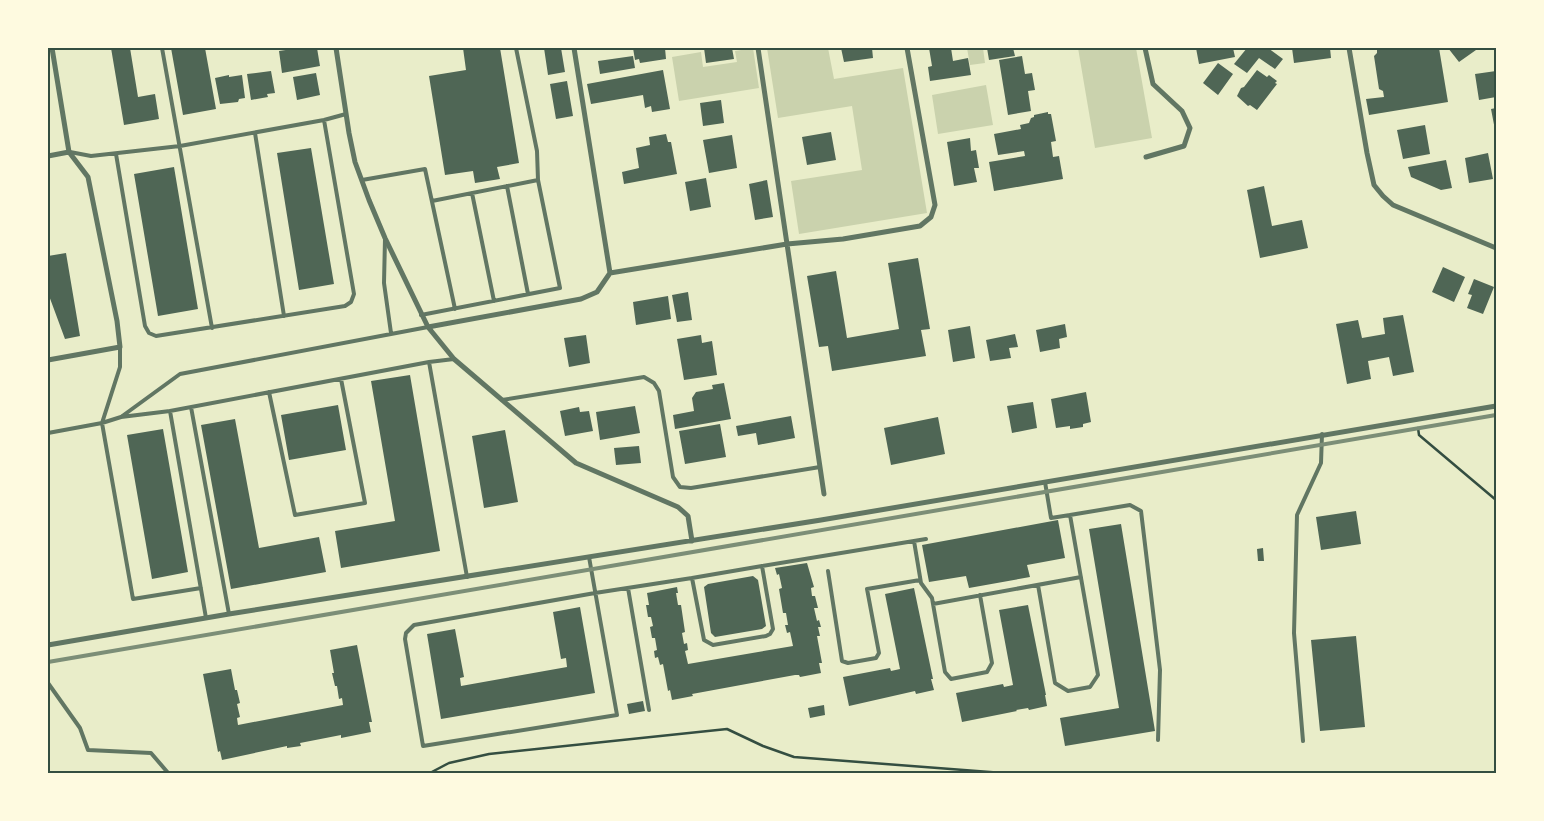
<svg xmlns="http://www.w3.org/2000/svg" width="1544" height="821" font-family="'Work Sans',sans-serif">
	<rect width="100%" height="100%" fill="#e9edc9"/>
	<path fill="#cad2ad" d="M753 48 759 88 679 101 672 57 701 52 703 67 737 62 735 51Z
		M767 48H828L834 79 903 68 927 213 799 234 791 181 862 170 852 106 778 118Z
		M967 48H983L985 63 970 65Z
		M1078 48H1136L1152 138 1095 148Z
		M986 85 993 125 938 134 932 95Z"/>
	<path fill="#4f6655" d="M111 48H130L138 97 155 94 159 119 124 125Z
		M171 48H205L216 109 183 115Z
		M299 48H317L320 66 282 73 279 51Z
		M463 48H500L519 163 497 167 500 179 475 183 473 171 445 175 429 76 466 70Z
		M544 48H561L565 72 548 75Z
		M633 48H665L666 59 640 63 639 59 635 60Z
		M704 48H732L734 59 706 63Z
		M841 48H872L873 58 844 62Z
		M929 48H951L953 61 968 58 971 75 930 81 928 67 932 66Z
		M987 48H1013L1015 56 989 60Z
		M1196 48H1233L1235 57 1199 64Z
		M1247 48H1268L1283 59 1275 69 1259 58 1247 73 1234 64Z
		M1292 48H1330L1331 58 1294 63Z
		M1389 48H1439L1448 102 1369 115 1366 99 1384 97 1383 91 1379 89 1374 56 1377 53V49Z
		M1448 48H1474L1476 50 1459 62Z
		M633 56 635 68 600 74 598 61Z
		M1022 56 1025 74 1032 73 1035 90 1028 91 1031 111 1008 115 999 60Z
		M1218 63 1233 74 1218 95 1203 83Z
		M663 70 670 109 652 112 651 106 645 108 643 95 591 104 587 84Z
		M1257 70 1267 77 1269 75 1277 81 1275 83 1277 84 1257 110 1250 105 1248 106 1237 96 1241 88 1244 87Z
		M271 71 275 93 267 94 268 97 251 100 247 74Z
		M1496 71V97L1479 100 1475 74Z
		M316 73 320 95 297 100 293 77Z
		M229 75V77L242 75 245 98 239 99 238 102 220 104 215 78Z
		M567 81 573 116 556 119 550 84Z
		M721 100 724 123 703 126 700 103Z
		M1496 108V135L1491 109Z
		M1048 112V114H1051L1056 141 1051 142 1053 157 1059 156 1063 179 994 191 989 162 1025 156 1024 151 998 155 994 134 1021 129 1020 125 1029 123 1031 118 1034 117V115Z
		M1425 125 1430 154 1403 159 1397 130Z
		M831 132 836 160 807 165 802 137Z
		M666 134 668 142H671L677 174 624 184 622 172 639 168 636 148 650 145 649 137Z
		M732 135 737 168 709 173 703 140Z
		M970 138 971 151 976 150 979 168H974L977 182 954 186 947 142Z
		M311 148 334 284 299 290 277 153Z
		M1488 153 1493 179 1469 183 1465 158Z
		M1446 160 1452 188 1441 190 1411 177 1408 167Z
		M174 167 198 309 158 316 134 174Z
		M706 178 711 207 690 211 685 182Z
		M767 180 773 217 755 220 749 184Z
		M1264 186 1272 226 1302 220 1308 248 1260 258 1247 190Z
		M66 253 80 336 65 339 48 293V256Z
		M918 258 930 329 921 330 926 356 832 371 828 346 819 347 807 276 836 271 847 338 899 329 888 263Z
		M1443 267 1465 277 1454 302 1432 292Z
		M1474 279 1494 287 1483 314 1467 308 1472 295 1468 294Z
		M688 292 692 320 677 322 672 295Z
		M668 296 671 319 636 325 633 302Z
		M1403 315 1414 372 1393 376 1389 357 1368 361 1371 379 1347 384 1336 324 1358 320 1362 338 1385 334 1383 318Z
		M1065 324 1067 337 1059 339 1060 348 1040 352 1036 330Z
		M970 326 975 358 953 362 948 330Z
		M1015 334 1018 347 1009 348 1011 358 990 361 986 340Z
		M586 335 590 363 569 367 564 338Z
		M701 335 702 343 712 341 717 375 684 380 677 339Z
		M410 375 440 551 341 568 335 531 395 521 371 381Z
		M724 383 731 419 675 429 673 415 694 411 692 398 696 392 713 389 712 385Z
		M1086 392 1091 422 1083 424V427L1070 429V426L1056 428 1051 399Z
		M1033 402 1037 428 1012 433 1007 406Z
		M338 405 346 450 289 460 281 415Z
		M635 406 640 433 600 440 596 412Z
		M579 407 580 412 589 411 593 431 565 436 560 411Z
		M791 416 795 438 758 445 756 433 738 436 736 426Z
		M938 417 945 454 891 465 884 428Z
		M235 419 259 548 319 537 326 572 231 589 201 425Z
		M720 424 726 457 685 464 679 431Z
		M163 429 188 572 152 579 127 435Z
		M505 430 518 502 484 508 472 436Z
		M639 446 641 463 616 465 614 448Z
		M1356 511 1361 544 1321 550 1316 517Z
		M1058 520 1065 558 1027 565 1030 577 969 588 966 576 929 582 922 545Z
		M1121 524 1155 731 1065 746 1060 718 1119 708 1089 529Z
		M1263 548 1264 561H1258L1257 549Z
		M807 563 814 587 811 588 812 596H815L818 608H814L817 621 819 620 821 627H818L820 636H817L822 663H819L821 673 800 677 799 675H795L692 694 693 696 672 700 670 690 668 691 663 664 660 665 658 657 655 658 654 651 657 650 655 638H652L650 627 653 626 651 617H648L646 605H649L647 593 677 587 678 593H676L678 605H681L685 632 682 633 684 644 687 643 688 650 685 651 688 664 793 646 790 632 787 633 785 625H788L786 613H783L779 589 782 588 779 574 777 575 775 568Z
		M753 576 758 580 766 626 762 629 715 637 711 633 704 587 708 584Z
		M914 588 933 679H931L934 690 916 694 915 691 849 706 843 677 890 668 891 671 900 669 885 594Z
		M1028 605 1046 695H1045L1047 706 1029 710 1028 708 1016 710 1017 711 962 722 956 693 1003 684 1004 687 1013 685 999 610Z
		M580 607 595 693 441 719 427 634 455 629 464 677 460 678 461 686 567 667 566 658 561 659 553 612Z
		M1356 636 1365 727 1320 731 1311 640Z
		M357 645 372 722H369L371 732 341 738V735L300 743 301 746 287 748V746L222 760 220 751 218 752 203 674 231 669 235 690H237L240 703 237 704 240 717 237 718 238 725 343 705 342 698 339 699 337 686H335L332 673H334L330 650Z
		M643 701 645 711 629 714 627 704Z
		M824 705 825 715 810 718 808 708Z"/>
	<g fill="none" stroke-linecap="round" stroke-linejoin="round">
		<path stroke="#344e41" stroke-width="2.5" d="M1418 428 1419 435 1496 500
			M428 774 449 763 489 754 727 729 763 746 794 757 1016 774"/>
		<path stroke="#617663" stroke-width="4" d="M162 48 212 328
			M516 48 537 151 538 180
			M255 133 284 316
			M70 152 91 156 180 146 324 120 346 114
			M116 154 145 326 149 333 156 336 345 306 351 302 354 294 324 120
			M362 180 425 169 455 309
			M507 186 528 294
			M472 193 494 301
			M385 239 384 283 391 333
			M421 315 560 288 538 180 432 201
			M120 347V367L102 423 133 599 201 588
			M454 359 429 362 467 577
			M269 392 295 515 365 503 341 379
			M502 400 644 377 654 383 659 391 673 477 680 487 691 488 820 467
			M191 407 229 614
			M121 417 180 374 428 327
			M48 433 102 423 121 417 170 411
			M1045 482 1051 518 1070 515
			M914 541 921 583 932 598 933 604 1081 577
			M589 557 617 715 423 746 405 639 406 633 414 625 595 593 692 578 704 640 713 645 766 636 770 634 773 629 762 566 692 578
			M762 566 926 539
			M828 571 842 661 848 663 876 658 879 653 867 589 920 580
			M1038 585 1055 683 1068 691 1090 687 1098 675 1070 515 1130 505 1141 511 1160 670 1158 740
			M628 588 649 710
			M933 604 945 672 951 679 987 672 992 663 980 595
			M206 618 170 411 429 362
			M48 683 80 728 88 750 151 753 169 774
			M1303 741 1294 633 1297 515 1321 463 1322 434"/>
		<path stroke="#617663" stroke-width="5" d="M336 48 349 133 355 162 369 200 385 238 428 327 454 359 576 463 678 507 688 516 692 541
			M574 48 610 273
			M758 48 824 494
			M1145 48 1153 84 1182 111 1190 128 1184 146 1146 157
			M1349 48 1367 153 1374 185 1383 196 1393 205 1496 248
			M48 156 69 152
			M610 273 787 244 843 239 920 226 931 217 935 205 907 48
			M428 327 581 299 597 292 610 273
			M48 360 120 347 117 321 88 177 69 152 52 48
			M48 645 229 614 821 520 1496 406"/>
		<path stroke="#7c8e77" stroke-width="4" d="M48 662 1496 415"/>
	</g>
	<rect width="1544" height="821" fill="none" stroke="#fefae0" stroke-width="98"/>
	<rect x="49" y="49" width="1446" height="723" fill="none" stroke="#344e41" stroke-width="2"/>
</svg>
